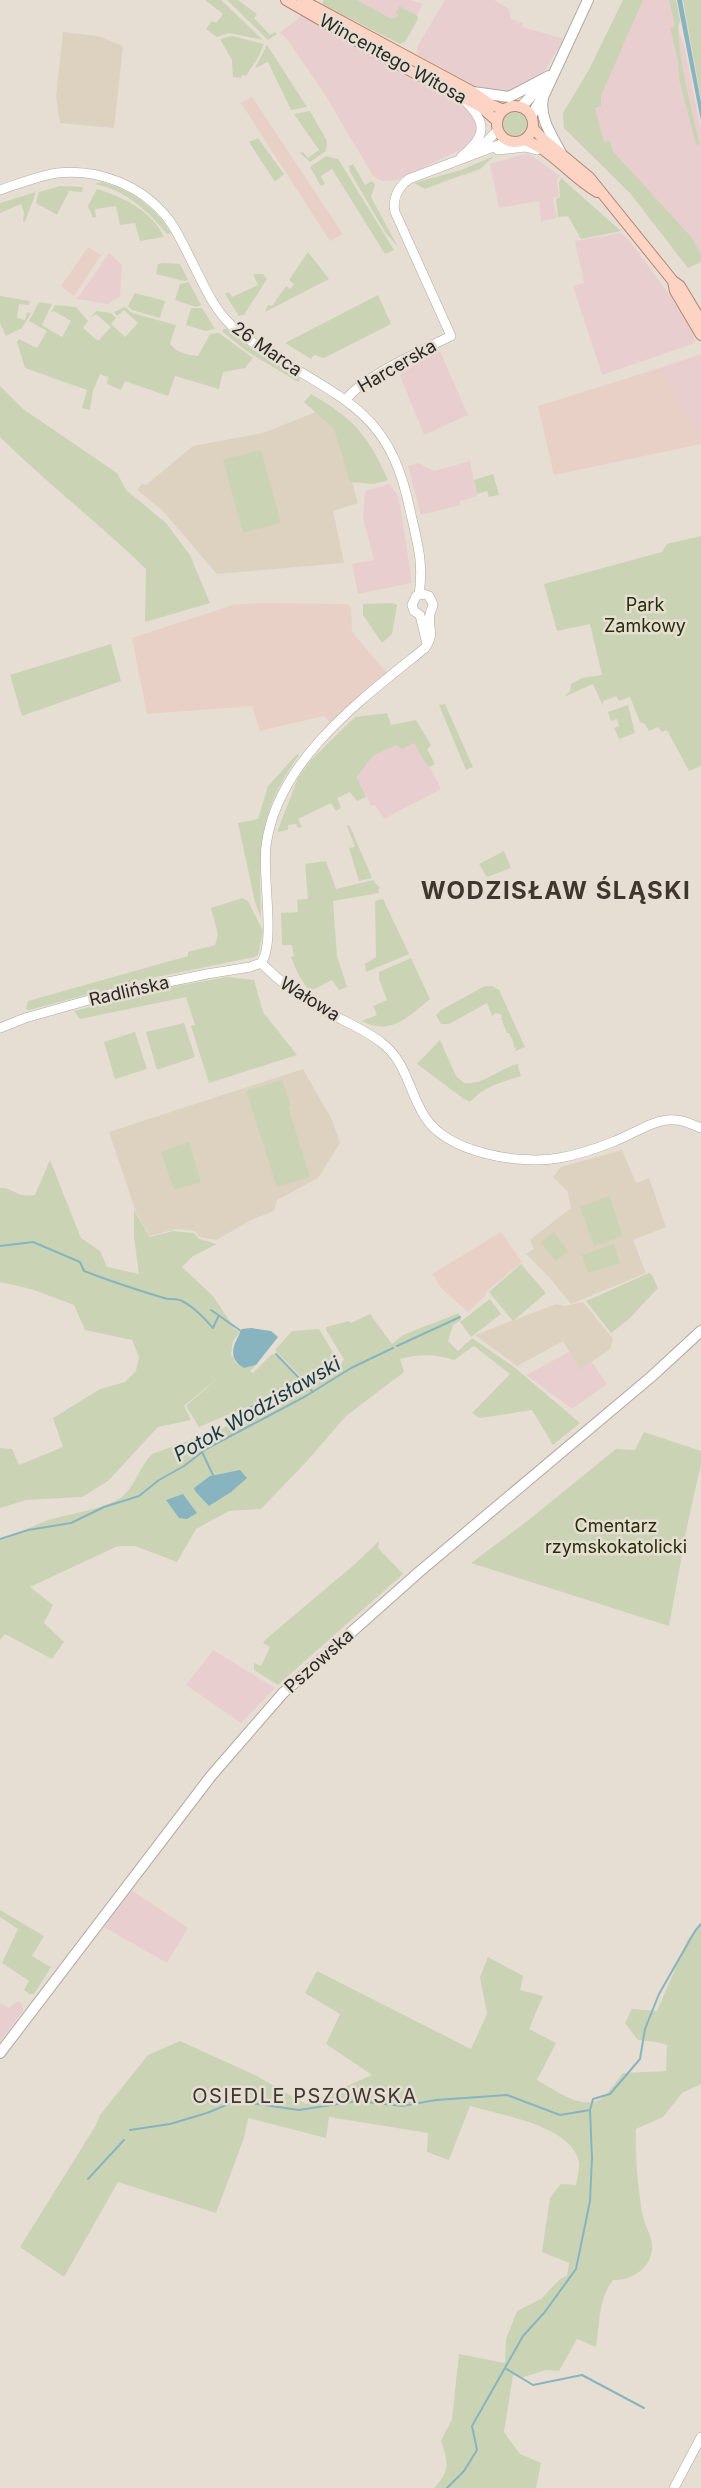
<svg xmlns="http://www.w3.org/2000/svg" width="701" height="2488" font-family="Inter,sans-serif">
	<rect width="100%" height="100%" fill="#e6ded3"/>
	<path fill="#e9ced0" d="M357 0H411L423 4 417 15 399 6 398 15 397 19H392Z
		M445 0H494L509 9 511 19 523 23V27L564 39 542 75 504 94 479 88 418 55 417 47Z
		M623 0H676L680 21 677 26 684 46 701 130V262L688 268 630 193 564 128 563 113 590 68Z
		M302 15 464 106 471 112 476 123V134L472 140 462 149 397 180 382 181 373 176 324 93 287 39 280 33Z
		M528 153 560 176 557 180 559 197 553 198 557 218 541 221 539 201 499 208 490 164Z
		M621 233 630 241 671 297 693 333 695 343 602 375 573 286 584 283 575 241Z
		M109 253 122 265 120 296 108 304 77 299Z
		M440 351 468 415 424 435 398 371Z
		M701 354V438L660 368Z
		M470 461 477 496 460 501V505L421 515 408 466 418 463 434 471Z
		M389 484 397 494 401 510 412 583 358 594 352 564 374 560 363 518 365 491Z
		M414 743 430 767 441 789 384 819 375 805 371 806 357 777 373 756 396 745Z
		M569 1352 580 1369 592 1362 607 1384 572 1409 526 1375Z
		M213 1650 275 1688 241 1723 186 1685Z
		M131 1890 188 1928 167 1963 104 1927Z
		M18 2001 22 2004 23 2011 0 2041V2003L9 2008Z"/>
	<path fill="#e8d0c6" d="M252 97 343 234 330 241 241 103Z
		M88 247 101 255 74 296 61 286Z
		M660 368 701 438V444L554 475 538 406Z
		M259 603 348 604 351 608 352 632 387 673 331 724 324 716 260 731 252 706 147 714 132 638 233 605Z
		M501 1232 522 1262 486 1292V1295L468 1312 442 1289 432 1274Z"/>
	<path fill="#ddd1c0" d="M63 32 98 36 123 46 114 128 60 123 56 96Z
		M316 412 336 426 358 503 333 511 344 563 217 574 162 510 137 490 142 484 146 485 193 446 263 433Z
		M303 1069 332 1120 340 1143 318 1178 277 1200 274 1211 253 1219 216 1240 199 1237 195 1231 176 1229 150 1236 136 1212 109 1132Z
		M622 1150 636 1183 649 1178 666 1227 633 1240 646 1273 571 1304 549 1277 526 1254 534 1249 530 1240 571 1208 568 1192 553 1177 561 1167Z
		M583 1302 613 1339 610 1349 580 1370 563 1341 517 1366 475 1335 556 1304 565 1306Z"/>
	<path fill="#cad4b5" d="M205 0H221L263 40 229 33 217 37 206 29 212 21 216 23 223 14Z
		M227 0H238L257 14 254 18 270 35 275 32 277 34 268 40Z
		M324 0H357L392 19 398 16 396 13 399 6 417 15 418 19 405 42 400 44 322 4Z
		M623 0H643L601 96V106L595 108 604 142 610 141 613 151 692 238 701 254V262L688 268 630 193 564 128 563 113 590 68Z
		M669 0H676L680 21C672 35 695 124 700 144L696 145 679 79 678 61 670 28 675 26Z
		M683 0H701V97L700 93Z
		M232 36 264 44 259 56 246 76 242 75 241 78 233 77 232 60 220 39Z
		M267 45 307 107 291 110 268 62 255 68Z
		M500 124a15 15 0 1 1 30 0a15 15 0 1 1-30 0Z
		M310 111 327 141 326 151 310 162 300 153 303 152 308 158 319 150 294 114Z
		M258 138 284 174 275 182 249 142Z
		M326 156 338 159 394 250 385 254 332 169 321 176 325 184 321 186 310 167Z
		M494 156 480 169 464 175 461 173 462 175 425 189 414 183 461 170Z
		M353 164 365 185 372 181 375 185 371 197 398 247 385 232 350 172 349 166Z
		M561 178 621 231 581 239 568 216 558 217 556 199 560 197 559 182Z
		M102 182C130 189 156 208 171 233L167 234C148 211 125 189 94 184Z
		M60 186 83 187 82 192 69 191 57 215 36 203 39 192Z
		M97 189C123 197 152 211 164 237L140 241 135 223 120 225 116 206 95 209 96 217 93 218 88 206Z
		M36 192 25 222H23L24 212 21 204 0 213V203Z
		M308 252 329 279 265 312 268 305 272 306 286 286 290 289 294 284 289 280Z
		M163 263 180 264 188 280 184 281 156 274 158 264Z
		M253 274H263L267 279 244 315 239 316 225 294 229 292 232 297 258 285Z
		M189 282 201 305 196 307 175 300 180 284Z
		M135 293 165 301 160 318 132 310 128 306Z
		M378 295 391 324 324 358 314 355 311 359 285 343Z
		M0 296 30 301 29 305 19 304 17 318 25 320 27 312 31 313 22 328 6 336 0 323Z
		M39 302 52 304 42 325 62 337 71 321 54 311 51 313 55 305 76 307 88 321 83 328 98 341 111 327 96 314 90 318 96 311 111 313 116 318 111 324 125 337 138 323 124 310 117 316 114 312 125 307 132 313 176 325 170 344C177 353 188 355 198 356L210 334 219 333 253 358 245 368 223 372 219 389 175 376 168 396 125 381 121 390 107 384 108 377 100 374 93 391 90 410 82 408 87 390 25 368 17 342 19 339 37 348 47 331 29 321Z
		M191 308H202L215 329 206 331 186 325Z
		M223 329H227L251 348 300 379 298 382 245 350 223 332Z
		M0 386 23 409 117 473 126 490 166 523 190 555 210 603 145 622 146 569C99 523 46 483 0 437Z
		M311 394C354 419 368 435 388 480L374 484 350 482 334 429 304 402Z
		M261 450 281 523 243 533 223 460Z
		M493 474 499 495 489 497 487 491 477 494 474 480Z
		M701 536V766L689 771 667 730 662 732 658 727 649 731 645 724 640 722 630 697 619 701 616 696 603 701V706L593 684 564 697 570 691 571 684 582 678 602 675 590 624 557 631 544 584 662 552 667 544Z
		M392 603 397 605 392 634 382 643 363 615V604Z
		M111 644 121 681 22 716 10 675Z
		M445 704 473 767 466 770 439 705Z
		M628 705 635 733 619 739 614 728 619 726 617 719 611 721 608 712Z
		M387 713 391 725 416 720 431 745 427 749 435 764 430 767 427 765 414 743 402 749 396 745 373 756 357 777 366 797 357 801 350 792 337 798 341 808 336 811 331 803 298 819 302 827 298 828 296 824 288 825V830L277 832 298 778 310 761 355 717Z
		M297 754 299 755C257 814 259 849 261 918L255 902 238 823 258 819 268 786Z
		M349 825 352 831 372 878 359 881 349 848 355 847 347 826Z
		M504 851 511 868 487 877 479 864Z
		M326 861 336 889 373 880 380 888 378 890 379 893 333 901 337 956 347 987 339 990 332 980 311 991 315 997 311 994 298 974 291 957 294 956 292 945H282L281 913 298 912 297 900 308 899 305 864Z
		M242 898 248 901 263 931 258 955 254 957 142 980 29 1010 26 1009 28 1001 188 956V952L215 945 218 935 211 908Z
		M383 899 409 954 366 972 365 964 376 957 375 901Z
		M411 958 430 999C409 1017 390 1036 362 1021L377 1015 373 1006 387 1000 379 979V972Z
		M227 977 254 980 263 1012 297 1055 209 1083 191 1026 195 1025 186 997 80 1019 74 1011 171 987Z
		M485 986H492L499 990 525 1047 515 1051 516 1047 514 1048 513 1041 509 1034 510 1033H507L502 1021 504 1020H501L502 1015 495 1013 492 1016 487 1003 449 1024H441L436 1015 441 1010Z
		M184 1023 195 1057 157 1070 146 1032Z
		M135 1032 147 1069 115 1079 104 1042Z
		M440 1040 456 1076 464 1083C483 1086 500 1067 519 1064L518 1067 521 1076C502 1082 484 1086 470 1102L464 1099 417 1064Z
		M282 1080 291 1106 288 1107 310 1177 277 1187 246 1091Z
		M189 1142 201 1182 174 1190 161 1152Z
		M50 1160 81 1238 100 1251 107 1267 139 1274 134 1237V1210L150 1237 173 1231 194 1233 199 1239 217 1244 193 1256 182 1267 213 1296 235 1329 240 1332 233 1341 231 1354 236 1363 244 1368 256 1365 250 1371 253 1373 272 1354 278 1356 299 1379 249 1406 199 1427 186 1406 221 1375 184 1406 191 1420 158 1427 108 1481 82 1497 26 1500 0 1508V1448L12 1449 19 1465 63 1447 53 1418 100 1389 125 1382 136 1371 139 1357 132 1340 85 1330 74 1305 31 1289 0 1282V1188C14 1187 15 1198 35 1195Z
		M609 1196 623 1236 594 1246 580 1207Z
		M554 1232 568 1252 555 1261 541 1242Z
		M614 1244 620 1263 588 1273 582 1255Z
		M521 1264 546 1293 513 1321 489 1292Z
		M649 1273 652 1275 658 1288 629 1319 611 1333 586 1301Z
		M490 1299 501 1314 471 1337 460 1322Z
		M459 1313 461 1320 453 1325 448 1341 458 1351 472 1338 514 1367 580 1423 553 1445 532 1410 480 1418 472 1413 510 1374 474 1346 454 1360C435 1354 419 1354 400 1359L404 1372 346 1416 308 1460 261 1509 229 1511 196 1529 177 1562 135 1546H118L30 1587 53 1605 44 1623 64 1642 52 1659 5 1634 0 1640V1540C15 1536 28 1528 43 1522 64 1514 106 1510 123 1496 136 1484 140 1466 152 1454L241 1421 341 1365 344 1359 326 1330V1327L349 1321 351 1323 370 1314 392 1344 403 1335Z
		M319 1329 337 1359 334 1363 302 1378 275 1350 292 1331Z
		M644 1432 701 1451V1464L688 1522 669 1626 471 1563 526 1522 616 1449 635 1450Z
		M379 1541 378 1548 403 1574 278 1685 254 1670V1663L261 1666 270 1647 263 1643 266 1639 355 1564Z
		M0 1910 44 1936 32 1956 51 1967 34 1994H29L24 1990 29 1981 2 1963 18 1929 0 1917Z
		M701 1925V2084L682 2093 663 2117 636 2129C635 2158 638 2185 642 2213 645 2229 657 2240 650 2258 645 2272 627 2281 613 2280 598 2299 600 2324 596 2347L577 2339 559 2371 546 2370 520 2378 513 2375 504 2432 520 2454 541 2463 536 2488H434C451 2470 448 2463 441 2441L452 2419 459 2354 505 2363 506 2339 517 2311 541 2299 560 2279 567 2276 569 2263 542 2252 550 2198 561 2184 576 2185C577 2178 580 2169 579 2162 572 2126 501 2115 470 2106L449 2160 427 2152 428 2133 329 2117 326 2138 248 2118 244 2138 216 2213 118 2182 64 2277 20 2247 96 2125 100 2115 148 2055 180 2041 255 2075 306 2104 372 2075 326 2044 340 2014 305 1993 317 1971 471 2049 487 2014 480 1977 488 1957 523 1976 520 1990 543 1996 529 2029 556 2043 537 2080C554 2089 583 2112 602 2098 610 2092 617 2080 623 2073L666 2071 667 2045 657 2042 638 2040 625 2023 632 2009 657 2011 688 1939Z"/>
	<path fill="#88b4c0" d="M677 0H682L701 102V121Z
		M251 1328 271 1331 278 1337 256 1365 244 1368C226 1358 234 1344 242 1329Z
		M240 1470 247 1478 231 1492 209 1506 195 1491 194 1488 210 1476Z
		M183 1494 197 1513 187 1519 179 1518 166 1500Z"/>
	<g fill="none" stroke-linecap="round" stroke-linejoin="round">
		<path stroke="#88b4c0" stroke-width="2" d="M0 1246 33 1242 80 1262 84 1271C110 1281 137 1290 164 1298 169 1300 177 1298 182 1301 194 1307 204 1318 213 1328L218 1317
			M211 1310 241 1331
			M397 1346 460 1317
			M306 1385 313 1392
			M247 1409 301 1380 276 1354
			M202 1452 213 1475
			M0 1539 28 1530 71 1523 104 1507 139 1496 159 1480 184 1466 206 1449 306 1396 351 1368 393 1348
			M130 2130 170 2124 207 2113 236 2101 299 2110 358 2101 402 2106 436 2100 507 2095 560 2115 590 2110
			M88 2179 124 2140
			M505 2368 533 2385 582 2375 644 2408
			M447 2488 464 2471 477 2450 472 2426 523 2336 544 2313 576 2269 590 2201 592 2158 590 2110 593 2099 610 2094 640 2059 645 2029 659 1994 695 1931 701 1924"/>
		<defs>
			<path id="tertiary" d="M498 150 525 147 537 150
				M477 151 498 130
				M461 157C486 137 488 123 465 101
				M0 190C18 184 38 176 57 173 99 168 143 186 169 220 177 231 183 244 189 256 201 279 212 307 231 325 245 339 263 349 279 359 353 404 391 418 410 510 417 542 424 562 419 595
				M346 400C359 379 426 348 451 336L395 212C392 199 398 187 409 179L509 141
				M261 963C282 984 304 1000 331 1014 348 1023 367 1031 382 1043 407 1062 409 1093 425 1117 448 1153 519 1165 559 1158 577 1155 598 1148 615 1141 634 1134 655 1118 675 1120 684 1120 693 1125 701 1128
				M261 963C276 943 262 876 266 846 277 760 362 699 425 648 436 632 427 629 430 614 431 610 433 607 433 604L429 596 423 594 416 596 412 605 414 611 420 615 427 644
				M0 1028 25 1018 110 994 207 974 250 967 261 963
				M674 2488 701 2437"/>
			<path id="secondary" d="M473 92 509 97 549 76
				M543 98C539 118 552 136 561 153
				M521 107 545 81
				M531 116 544 95 588 0
				M0 2053 211 1776 283 1693 419 1572 651 1377 701 1331"/>
			<path id="primary" d="M286 0 399 65 481 107 497 121
				M302 0 473 92 490 104 504 110
				M497 124a18 18 0 1 1 36 0a18 18 0 1 1-36 0Z
				M533 128 542 138 589 177 673 281 680 286 701 321
				M525 140C553 151 571 177 597 192
				M673 281 675 291 701 335"/>
		</defs>
		<use href="#tertiary" stroke="#b1a99f" stroke-width="10"/>
		<use href="#secondary" stroke="#b1a99f" stroke-width="12"/>
		<use href="#primary" stroke="#b28471" stroke-width="12"/>
		<use href="#tertiary" stroke="#fff" stroke-width="9"/>
		<use href="#secondary" stroke="#fff" stroke-width="10"/>
		<use href="#primary" stroke="#fdd3c3" stroke-width="10"/>
	</g>
	<g text-anchor="middle" stroke-width="5" stroke-linejoin="round" paint-order="stroke">
		<g font-size="18" fill="#2b2824" stroke="#e6ded3">
			<text transform="translate(393 59) rotate(29)" y="6">Wincentego Witosa</text>
			<text transform="translate(267 349) rotate(35)" y="6">26 Marca</text>
			<text transform="translate(397 366) rotate(-30)" y="6">Harcerska</text>
			<text transform="translate(129 991) rotate(-13)" y="6">Radlińska</text>
			<text transform="translate(310 999) rotate(32)" y="6">Wałowa</text>
			<text transform="translate(319 1661) rotate(-42)" y="6">Pszowska</text>
		</g>
		<g font-size="18" fill="#262f05" stroke="#e6ded3">
			<text x="645" y="611">Park<tspan x="645" dy="21">Zamkowy</tspan></text>
			<text x="616" y="1532">Cmentarz<tspan x="616" dy="21">rzymskokatolicki</tspan></text>
		</g>
		<g font-size="20" font-style="italic" fill="#123b45" stroke="#e6ded3">
			<text transform="translate(257 1409) rotate(-30)" y="7">Potok Wodzisławski</text>
		</g>
		<g font-size="20" letter-spacing="1.5" fill="#3e372f" stroke="#e6ded3">
			<text x="305" y="2103">OSIEDLE PSZOWSKA</text>
		</g>
		<g font-size="24" font-weight="bold" letter-spacing="1.5" fill="#3e372f" stroke="#e6ded3">
			<text x="556" y="899">WODZISŁAW ŚLĄSKI</text>
		</g>
	</g>
</svg>
